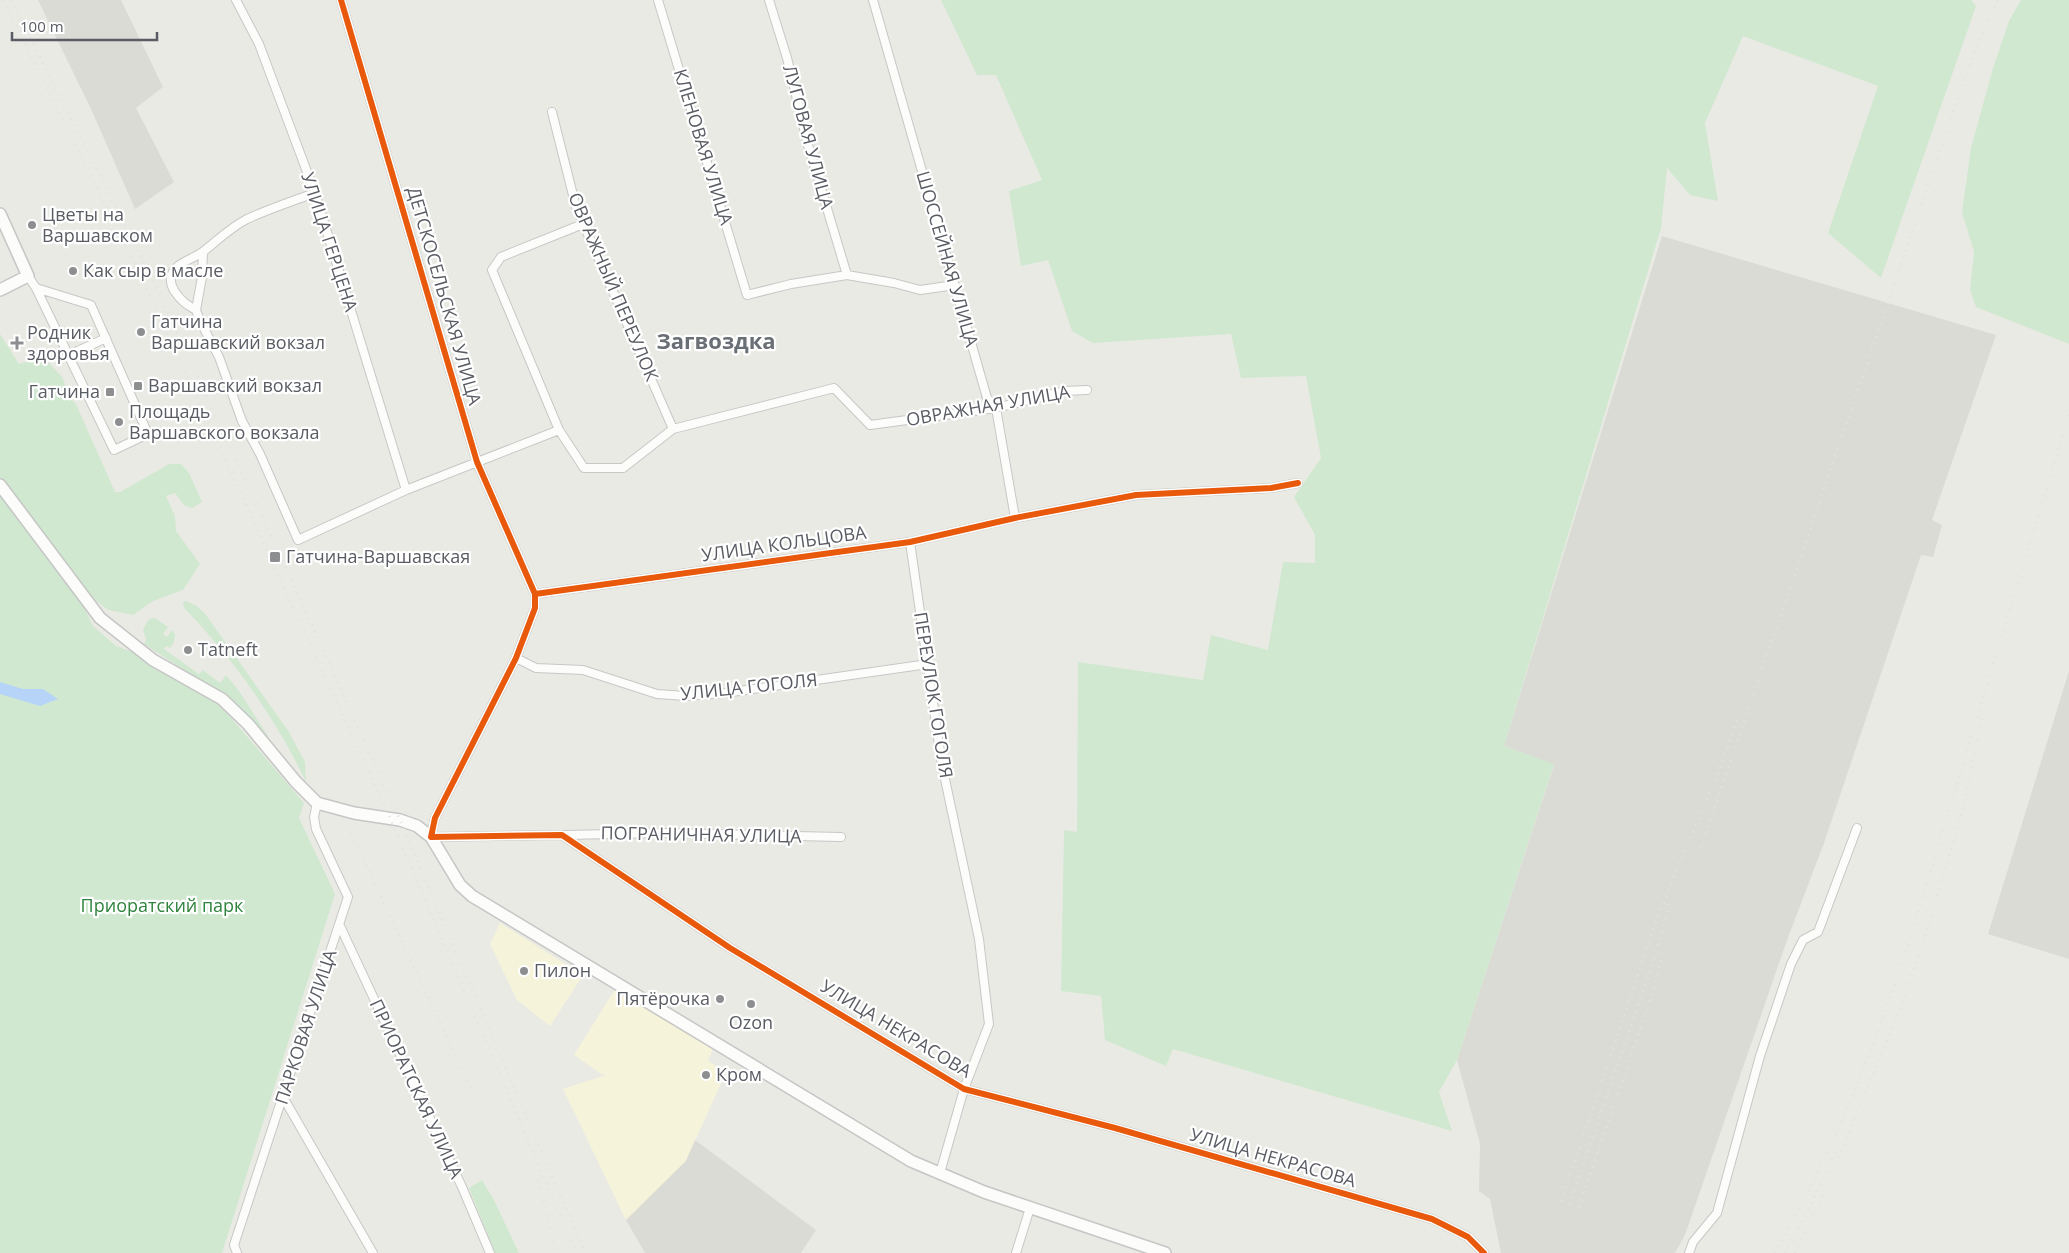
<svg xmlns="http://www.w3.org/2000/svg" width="2069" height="1253" font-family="'Open Sans',sans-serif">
	<rect width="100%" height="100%" fill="#eaeae4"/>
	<path fill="#f6f3db" d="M500 923 583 975 550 1026 517 1000 490 944Z
		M615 989 713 1048 708 1061 726 1072 686 1161 626 1220 563 1089 606 1075 601 1074 574 1055Z"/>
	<path fill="#dbdbd5" d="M38 0H121L163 87 136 108 174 182 135 209 92 111Z
		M1662 236 1996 335 1932 520 1942 525 1933 557 1921 555 1824 843 1786 943 1685 1235 1675 1253H1501L1490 1199 1479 1191 1480 1144 1457 1060 1554 765 1504 746Z
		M2069 671V959L1988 934Z
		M695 1140 816 1230 801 1253H645L626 1220 686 1161Z"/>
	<path fill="#d0e8d0" d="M941 0H1971L1976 6 1881 278 1828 233 1878 86 1743 36 1705 123 1718 201 1690 195 1667 168 1661 228 1504 746 1554 764 1457 1060 1439 1092 1452 1131 1173 1049 1166 1066 1105 1040 1101 996 1061 991 1064 830 1077 832 1078 662 1203 680 1211 635 1268 650 1283 562 1315 563V535L1294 497 1321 458 1306 376 1241 378 1231 334 1093 343 1072 331 1048 260 1021 266 1009 191 1042 180 996 75H977Z
		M2021 0H2069V344L1976 307 1970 290 1974 252 1962 212 1971 148 1993 68 2009 21Z
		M0 334 19 364 35 359 48 362 62 377 72 400 76 404 115 492H120L169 464H181L189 473 202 502 192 508 184 505 175 493 166 496 175 516 176 531 200 564 183 590 153 601 133 615 108 610 90 596 0 477Z
		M0 495 78 595 93 626 116 646 138 654 221 706 304 803 299 818 335 894 222 1253H0Z
		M186 601 197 606 206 615 289 732 305 762 306 782C276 719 233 658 184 608L183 602Z
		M155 618 168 627 163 634 167 637 172 630 175 634 174 642 170 648 166 646 164 649 199 674 203 670 220 683 226 675 239 691 268 736 269 741 237 704 144 644 146 640 143 629 149 619Z
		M482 1180 494 1200 519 1253H495L469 1188Z"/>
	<path fill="#b6d4f7" d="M0 682 23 689H43L58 699 40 706 0 694Z"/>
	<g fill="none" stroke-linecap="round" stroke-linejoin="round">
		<defs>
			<path id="street" d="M236 0 259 44 315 193 406 490
				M341 0 477 462 535 594
				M658 0 747 295 791 284 847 275 894 283 920 290 955 285
				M769 0 787 58 808 145 847 275
				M873 0 987 398 996 408 1015 518
				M552 112 576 207 673 429
				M583 224 501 257 492 270 559 430 584 468H623L673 429 834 388 870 425 996 408 1065 391 1087 390
				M203 252 202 277 196 310 200 321 219 357 242 421 260 454 298 540 406 490 559 430
				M28 276 36 288 114 450 148 434 91 305 36 288
				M196 310C182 303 159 282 178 266 186 260 196 257 204 251 218 240 231 227 247 219 269 209 292 201 315 193
				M69 355 106 338
				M1298 483 1271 488 1136 495 1015 518 910 542 535 594V608L516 658 435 818 431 837 562 835 730 948 964 1089 1115 1128 1432 1219 1468 1237 1484 1253
				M910 542 942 765 979 939 989 1024 964 1089 940 1173
				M516 658 536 668 583 670 657 694 686 696 725 693 928 664
				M563 835 667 833 841 837
				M340 926 462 1187 490 1253
				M283 1097 373 1253
				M237 1253 234 1245 348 897 316 829 314 817 317 803
				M1016 1253 1030 1208
				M1689 1253 1693 1242 1717 1213 1760 1056 1791 964 1803 940 1818 932 1857 828"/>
			<path id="secondary" d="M0 214 28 276 0 290
				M0 485 100 618 153 660 222 699 248 724 296 782 317 803 354 813 400 820 417 826 431 837 460 885 472 896 911 1161 984 1192 1165 1253"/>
		</defs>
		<use href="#street" stroke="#c7c8c6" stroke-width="10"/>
		<use href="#secondary" stroke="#c5c6c5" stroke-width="14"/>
		<use href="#street" stroke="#fcfcfb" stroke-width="8"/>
		<use href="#secondary" stroke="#fcfcfb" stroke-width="11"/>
		<path stroke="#e2e2e2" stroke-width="3" stroke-dasharray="1 6" stroke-linecap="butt" d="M3 0 141 276 390 818 576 1253
			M11 0 149 272 280 555 400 820 585 1253
			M351 833 474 1095
			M1701 847 1972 58 1998 0
			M1839 1158 1899 1011 1923 943 1961 817 1983 715
			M538 1180 556 1253
			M1561 1201 1658 916 1717 775 1739 716
			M1570 1204 1652 964 1667 915 1668 903
			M1579 1207 1654 989 1663 950
			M1775 1253C1796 1215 1816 1177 1834 1138 1864 1073 1887 1006 1910 939L2069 414
			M1785 1253 1809 1209 1837 1148
			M1795 1253 1828 1183"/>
		<defs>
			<path id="cycleway" d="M341 0 477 462 535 594
				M1298 483 1271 488 1136 495 1015 518 910 542 535 594V608L516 658 435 818 431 837 562 835 730 948 964 1089 1115 1128 1432 1219 1468 1237 1484 1253"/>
		</defs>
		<use href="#cycleway" stroke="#fff" stroke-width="9"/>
		<use href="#cycleway" stroke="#e8590c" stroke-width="6"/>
	</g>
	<g fill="#8c8e90" stroke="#fff" stroke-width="2">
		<circle cx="32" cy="225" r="5"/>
		<circle cx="73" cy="271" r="5"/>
		<circle cx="141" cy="332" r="5"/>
		<path d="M14.5 335.5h5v5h5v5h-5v5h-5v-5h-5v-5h5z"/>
		<rect x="133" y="381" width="10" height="10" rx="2.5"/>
		<rect x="105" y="387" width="10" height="10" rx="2.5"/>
		<circle cx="119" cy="422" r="5"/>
		<rect x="269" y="551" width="12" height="12" rx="2.5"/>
		<circle cx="188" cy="650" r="5"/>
		<circle cx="524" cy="971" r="5"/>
		<circle cx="720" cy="999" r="5"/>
		<circle cx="751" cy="1004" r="5"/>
		<circle cx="706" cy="1075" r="5"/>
	</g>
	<g text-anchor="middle" stroke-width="4.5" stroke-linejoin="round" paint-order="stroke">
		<g font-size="18" fill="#595c63" stroke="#fff">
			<text transform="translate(808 137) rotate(75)" y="6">ЛУГОВАЯ УЛИЦА</text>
			<text transform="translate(703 147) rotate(73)" y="6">КЛЕНОВАЯ УЛИЦА</text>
			<text transform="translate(329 242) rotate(72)" y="6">УЛИЦА ГЕРЦЕНА</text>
			<text transform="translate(947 259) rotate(74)" y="6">ШОССЕЙНАЯ УЛИЦА</text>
			<text transform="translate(613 287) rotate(67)" y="6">ОВРАЖНЫЙ ПЕРЕУЛОК</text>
			<text transform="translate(444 296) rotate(74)" y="6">ДЕТСКОСЕЛЬСКАЯ УЛИЦА</text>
			<text transform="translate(988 406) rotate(-10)" y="6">ОВРАЖНАЯ УЛИЦА</text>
			<text transform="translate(784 544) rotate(-8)" y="6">УЛИЦА КОЛЬЦОВА</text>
			<text transform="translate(749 687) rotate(-6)" y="6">УЛИЦА ГОГОЛЯ</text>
			<text transform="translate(933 695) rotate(81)" y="6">ПЕРЕУЛОК ГОГОЛЯ</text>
			<text transform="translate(701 835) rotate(1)" y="6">ПОГРАНИЧНАЯ УЛИЦА</text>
			<text transform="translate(306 1027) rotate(-72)" y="6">ПАРКОВАЯ УЛИЦА</text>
			<text transform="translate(896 1029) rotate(31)" y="6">УЛИЦА НЕКРАСОВА</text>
			<text transform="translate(416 1089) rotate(65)" y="6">ПРИОРАТСКАЯ УЛИЦА</text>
			<text transform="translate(1273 1158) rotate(16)" y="6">УЛИЦА НЕКРАСОВА</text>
		</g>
		<g font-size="18" fill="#595c63" stroke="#fff" text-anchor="start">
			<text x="42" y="221">Цветы на<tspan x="42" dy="21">Варшавском</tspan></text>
			<text x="83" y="277">Как сыр в масле</text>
			<text x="151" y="328">Гатчина<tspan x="151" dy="21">Варшавский вокзал</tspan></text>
			<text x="27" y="339">Родник<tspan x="27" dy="21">здоровья</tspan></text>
			<text x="148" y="392">Варшавский вокзал</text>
			<text x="100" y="398" text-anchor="end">Гатчина</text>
			<text x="129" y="418">Площадь<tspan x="129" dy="21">Варшавского вокзала</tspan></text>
			<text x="286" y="563">Гатчина-Варшавская</text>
			<text x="198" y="656">Tatneft</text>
			<text x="534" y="977">Пилон</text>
			<text x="710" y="1005" text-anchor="end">Пятёрочка</text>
			<text x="751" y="1029" text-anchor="middle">Ozon</text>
			<text x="716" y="1081">Кром</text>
		</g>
		<g font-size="18" fill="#2f843d" stroke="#fff">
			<text x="162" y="912">Приоратский парк</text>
		</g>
		<g font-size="22" font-weight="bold" fill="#6a6e75" stroke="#fff">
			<text x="716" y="349">Загвоздка</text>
		</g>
	</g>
	<path d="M12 32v8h145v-8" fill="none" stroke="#595c63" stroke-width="2.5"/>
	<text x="20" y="32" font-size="15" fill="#595c63" stroke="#ffffff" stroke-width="4" paint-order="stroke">100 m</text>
</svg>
